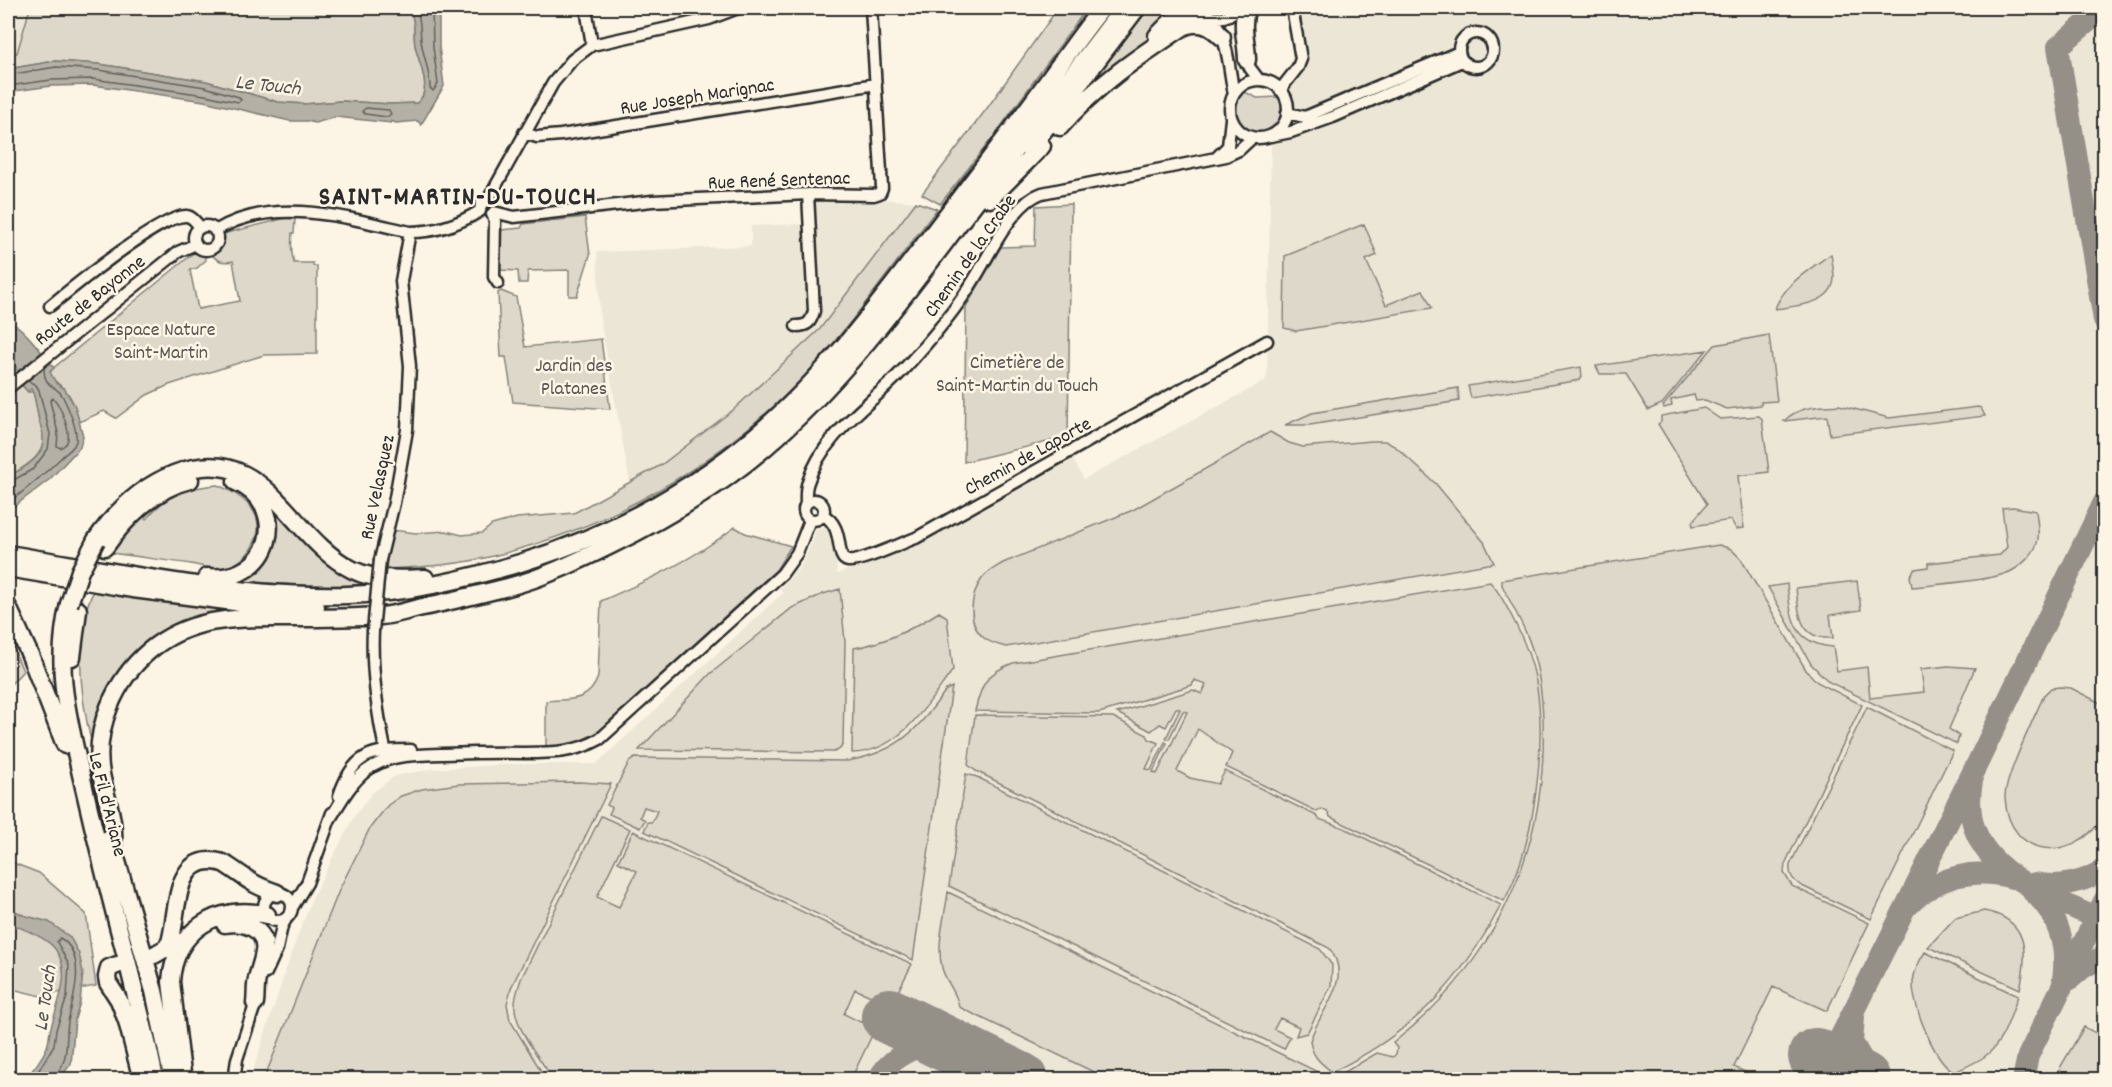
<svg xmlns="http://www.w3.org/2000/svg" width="2112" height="1087" font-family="Dekko,sans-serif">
	<rect width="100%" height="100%" fill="#fcf5e5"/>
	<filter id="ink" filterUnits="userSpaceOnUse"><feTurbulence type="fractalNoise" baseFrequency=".0167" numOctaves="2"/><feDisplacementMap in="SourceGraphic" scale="12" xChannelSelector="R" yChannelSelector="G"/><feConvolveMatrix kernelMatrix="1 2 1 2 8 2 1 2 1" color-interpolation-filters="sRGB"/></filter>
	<g filter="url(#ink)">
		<path fill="#ece6d7" d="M8 8H30L17 53H8Z
			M1292 8H2104V1079L250 1080 292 951 313 896 353 818 372 793 395 776 432 769 513 764H596L783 593 779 589 800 567 812 543 816 529 826 527 830 532 836 555 837 574 898 550 1072 458 1084 479 1265 381 1267 376 1271 138 1282 131 1290 115 1286 87 1300 50Z
			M882 199 916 202 820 329 733 410 661 465 630 483 600 318 597 252 751 246V226L804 224 803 201Z"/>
		<path fill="#ded8ca" stroke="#84827a" stroke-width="1.5" d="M30 8H409C416 21 413 31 415 45 418 62 434 89 417 103L391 104 341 101 304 104 278 102 206 81 99 64 55 61 8 69V53H17Z
			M1058 8H1087L994 136 940 204 922 194 988 107Z
			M1144 8H1179L1139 49 1074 99Z
			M1243 91 1257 98 1278 97 1279 98C1298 149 1210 143 1243 91Z
			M916 202 937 209C898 259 861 312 819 360 735 455 621 524 497 555 460 565 423 567 385 569L392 530 416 533 446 531 462 535 482 533 492 525 517 518 574 513 661 465 733 410 820 329Z
			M1071 204 1068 437 964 462 966 307 1001 247 1035 246 1036 206Z
			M585 217 590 255 577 296H569V270L528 271 527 283H519L518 271 500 270 498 263 501 230 521 228 523 224Z
			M286 218 295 219 294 233H292C291 244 291 253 294 263H313V266H317V354L264 355 169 385 147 395 116 418 104 411 79 422C76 412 73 397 64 389 58 383 54 382 50 374L51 370 196 251C202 253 206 253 206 260L197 268 190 270 198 309 240 301 233 261C225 263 217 261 212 255 213 252 220 238 223 234Z
			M1364 224 1377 255 1366 260 1386 305 1423 290 1432 308 1296 331 1284 328 1285 256Z
			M1831 254C1832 262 1834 271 1834 278 1833 305 1795 306 1775 309 1783 285 1810 269 1831 254Z
			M501 291 516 297 525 347 601 339 610 409 513 402 506 357H501L498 293Z
			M1769 335 1777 401 1761 402V405L1727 409 1705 400 1696 401 1694 395 1671 400 1672 406 1664 408 1663 406 1715 345Z
			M1707 350 1662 404 1648 410 1626 374H1600L1596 366Z
			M1581 367 1582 377 1580 380 1471 398 1468 386Z
			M22 385 28 392H33C36 401 37 411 39 421 40 424 42 426 43 430 49 454 25 467 8 477V397Z
			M1458 388 1459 401 1310 425H1285L1312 413Z
			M1839 405 1889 418 1978 407 1981 408 1985 416 1830 435 1827 416 1784 421C1799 405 1820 407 1839 405Z
			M1704 408 1720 419 1759 416 1762 419 1769 472 1738 476 1744 528 1736 529 1731 520 1693 526 1692 522 1707 504 1658 424 1661 422V416Z
			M1270 432 1289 443 1303 447 1372 441H1385L1396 447 1436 484 1484 542 1494 563 1006 647C998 645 990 643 984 638 967 624 970 597 981 580 986 572 995 568 1003 563L1133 510Z
			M217 485C245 496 270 516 252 547 246 558 235 566 223 568 213 570 201 566 191 564 164 560 138 557 112 553L126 531 143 516 146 519C165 496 188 487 217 485Z
			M276 507 370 583 369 586 297 585 237 581 250 573 269 508Z
			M2013 507 2036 511C2037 520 2039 530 2038 539 2036 554 2018 570 2004 574 1980 582 1938 584 1912 587L1910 576 1915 569 1928 567V563L2000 555 2007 547 2002 508Z
			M735 527 745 533 791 546 776 570 599 731C581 742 567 747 546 746V701C569 699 589 703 598 677L601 601C649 580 694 559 735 527Z
			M1719 545 1731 549 1741 559 1806 670 1817 682 1862 705 1785 864 1784 873 1792 886 1869 923 1827 1011 1773 987 1734 1067 1760 1079 1346 1080 1342 1078 1343 1073 1377 1053 1393 1057 1396 1054 1397 1048 1393 1043C1486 970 1540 869 1543 750 1544 719 1543 690 1535 660 1529 633 1514 610 1502 585V580Z
			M1857 581 1861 610 1830 615 1833 638C1799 640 1799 614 1796 588Z
			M1490 582C1499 591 1504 602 1510 613 1522 635 1531 657 1536 681 1547 743 1535 845 1504 901L1330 817 1329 813 1322 809 1316 811 1226 767 1232 753 1198 729 1177 771 1190 778 1218 784 1225 771 1317 816 1319 819 1344 828 1501 905C1460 984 1412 1033 1332 1072 1321 1063 1312 1057 1310 1041 1319 1010 1355 980 1329 948L976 771 968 765 975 715 1113 717 1147 735 1149 739 1158 743 1146 769 1151 770 1165 742 1167 743 1153 772 1157 774 1187 712 1183 711 1169 739 1166 738 1180 709 1176 708 1166 727 1160 724 1151 731 1117 713 1193 690 1202 694 1206 685 1195 680 1192 685 1099 713 975 711C981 685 986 673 1013 663Z
			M1787 584C1791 618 1793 644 1833 647L1837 671 1867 667 1870 698 1924 692 1921 669 1948 666 1975 668 1949 729 1959 736 1957 744 1829 682 1811 664 1768 587Z
			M94 588 229 611 199 617 137 651 93 749C82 707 77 663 83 619 85 609 91 599 94 588Z
			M840 589 845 642 843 744 840 749 834 752 639 750 710 674 792 608 823 594Z
			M939 612 947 617 953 670C927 704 901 752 852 753L854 648C885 643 913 629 939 612Z
			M8 636 23 671 8 687Z
			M952 687 913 960 644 831 648 822H652L657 811 644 807 640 817 645 820 640 828 609 814 612 808 607 805 629 762 635 758 847 761C899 752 917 730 946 690Z
			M2060 687 2071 688 2104 705V816C2075 863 2009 861 2005 798 2004 779 2035 716 2044 695L2051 688Z
			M1867 707 1953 751 1871 919 1800 885C1792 879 1789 875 1790 865Z
			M966 774 977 777 1320 949 1332 965 1331 986 1307 1033 1296 1036 1299 1027 1280 1018 1274 1029 1290 1037 1284 1049 949 886Z
			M579 782 611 784 511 988 507 1004 510 1020 546 1079H264L340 888 370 828 388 805 401 796 422 789 459 784Z
			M601 816 630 829 597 897 619 907 637 871 618 862 633 831 912 964 891 1005 855 989 844 1014 875 1029 851 1079H553C541 1060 516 1030 515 1008 514 998 518 989 521 979Z
			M8 861 39 873 86 914 96 986 41 996 8 988Z
			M948 892 1326 1076 1320 1080 1108 1079 959 1007C957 992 946 983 942 968 936 944 945 916 948 892Z
			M1984 911C2029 919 2028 953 2020 989L1928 947 1955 918Z
			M1925 952 2018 996C2010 1017 2004 1043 1984 1057 1975 1063 1965 1067 1955 1072 1934 1062 1912 1005 1913 982 1914 971 1919 961 1925 952Z
			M2084 1027 2104 1037V1079H2057L2061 1066Z"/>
		<path fill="#b4b0a5" stroke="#7d7b74" stroke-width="1.5" d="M409 8H437L439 13V47L444 86 421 125 418 121 396 123 391 121V123L336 117 315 123 307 121H290L204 101 93 85 51 86 8 92V69L55 61 99 64 206 81 278 102 304 104 341 101 391 104 417 103C434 89 418 62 415 45 413 31 416 21 409 8Z
			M8 321C25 327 42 354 54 368L50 372 56 383 64 388 75 406 83 436 80 447 50 479 8 511V477C31 463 51 454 40 424 37 414 36 402 33 392L31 389 28 392 22 385 16 367 8 356Z
			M8 907 23 915 49 922 70 937 79 954 83 972 80 1002 75 1019 71 1064 59 1079H25C33 1070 41 1060 46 1049 49 1043 49 1037 50 1031 56 1005 73 975 56 950 46 936 23 930 8 922Z"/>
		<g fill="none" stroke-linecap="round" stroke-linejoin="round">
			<path stroke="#62605c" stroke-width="1.5" d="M416 8C422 20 419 32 422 46 425 61 430 73 430 88L433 91 438 84 433 47 432 8
				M8 75 56 67 98 70 205 87 239 97 241 100 238 102 205 95 93 79 51 80 8 86
				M366 108 389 110 391 114 387 117 365 114 362 111Z
				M53 398C60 404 72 434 67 442 66 445 62 447 60 448L57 446 58 433 50 401Z
				M8 481H12L33 469 48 449 50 434 39 390 36 385 28 381
				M8 503C27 489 43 475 61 458 66 452 74 450 76 441 78 430 68 407 63 397 56 384 44 389 44 368
				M33 1080 54 1045 56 1030 67 997 69 965 57 942 60 938C86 953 75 994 69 1017 65 1031 69 1049 63 1063 61 1070 55 1072 55 1080"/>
			<path stroke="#949088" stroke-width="22" d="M2104 8 2058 47 2104 320
				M1972 781C1956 868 2043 892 2104 922
				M2035 883C2059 888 2084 883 2104 869
				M2033 892C2058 914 2068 946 2063 979
				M1910 904C1937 876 1976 867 2012 878
				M2069 980 2083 968 2104 956
				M1854 1017 1852 1042 1874 1080
				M878 1080C890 1056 913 1049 936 1039
				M1819 1080 1978 762 2104 502
				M2023 1080 2028 1056 2104 901"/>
			<path stroke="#949088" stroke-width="56" d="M889 1016 1020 1080
				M1816 1056 1863 1080"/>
			<defs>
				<path id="minor" d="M586 8 592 45
					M1203 8C1207 14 1213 18 1217 25 1229 47 1229 71 1234 94
					M1212 17C1223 19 1231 16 1237 8
					M1459 50a17 17 0 1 1 34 0a17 17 0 1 1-34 0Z
					M1244 55 1250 68 1259 80
					M1230 109a29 29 0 1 1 58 0a29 29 0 1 1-58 0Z
					M1280 90 1298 67 1301 59 1292 8
					M1287 113 1305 117 1459 52
					M524 133 537 137 561 135 876 84
					M1271 136 1291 132 1333 117 1462 61
					M1216 158 1228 146 1231 119
					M480 211 481 204 488 200 553 83 572 60 592 45 709 19 738 8
					M494 212 514 217 652 201 808 194 874 195 880 193 882 188 871 8
					M492 214 495 221 494 277 498 283
					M194 238a12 12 0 1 1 24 0a12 12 0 1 1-24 0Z
					M215 231C273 195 348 218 410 232 435 232 459 224 480 211
					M50 306C72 288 163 213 187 216 193 217 197 223 200 228
					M796 326C808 326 811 322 814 311L808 194
					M8 388 178 252 196 244
					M804 510a10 10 0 1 1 20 0a10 10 0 1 1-20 0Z
					M806 504C806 497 805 489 808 482 823 434 869 406 902 371 929 342 955 312 975 278 991 252 1013 203 1042 193L1226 156 1239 150 1252 138
					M823 515C846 527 834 559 848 561 859 563 904 542 916 538L1267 341
					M380 560 394 503 407 430 410 366 401 281 410 232
					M373 631C371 668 378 720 387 757
					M339 796C353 754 370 750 411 750
					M330 819C341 801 350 784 366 771 388 754 415 755 441 754 469 753 496 752 524 753 552 753 575 753 600 739L782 574 797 553 810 520
					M264 907a14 14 0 1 1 28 0a14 14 0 1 1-28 0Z
					M292 908 307 883 332 813
					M266 973 277 949 282 926 288 916
					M234 1080 237 1059 257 999"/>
				<path id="highway" d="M1247 8C1240 26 1247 42 1247 60
					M1157 36C1174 19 1179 10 1204 10
					M1060 127C1095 86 1138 57 1183 27 1199 20 1210 25 1222 37
					M1029 150 1137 8
					M990 199 1042 146
					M96 540C116 511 141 487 174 474 265 438 287 537 353 570 376 581 401 579 425 578
					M105 547C125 518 155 488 190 480
					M8 554C119 572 236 598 348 595 407 593 463 580 520 563 608 536 690 492 760 432 822 379 871 314 920 250 958 200 997 150 1034 100 1057 69 1078 38 1102 8
					M8 568 133 589 250 604 316 607
					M207 577C272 584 292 506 236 482
					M69 604C53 669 69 721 83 783 97 844 112 904 128 964 137 1003 148 1041 155 1080
					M8 607 30 655 65 745
					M72 657 78 610
					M110 837 154 991 173 1080
					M113 845C115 819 106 799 101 774 93 729 115 680 149 651 191 616 236 618 287 618 318 618 350 618 381 616 395 615 409 610 423 607 452 601 480 594 508 587 543 578 576 562 609 546 669 517 728 482 778 436 848 373 904 296 961 221 1015 150 1069 79 1123 8
					M225 924C243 921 268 928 264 952 263 961 259 970 257 979 255 987 256 996 255 1003
					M154 955 166 948 170 942C178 916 173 861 210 861 217 861 223 862 228 866 248 879 252 885 277 893
					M117 965 109 968 107 977 108 983 119 1000 127 1021 142 1080
					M182 1073 171 982C174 931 218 903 267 915"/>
			</defs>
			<use href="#minor" stroke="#2b2b2b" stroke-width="15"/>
			<use href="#highway" stroke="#2b2b2b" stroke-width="21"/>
			<use href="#minor" stroke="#fcf5e5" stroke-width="10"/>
			<use href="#highway" stroke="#fcf5e5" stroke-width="16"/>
			<defs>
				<path id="minor-bridge" d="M373 631 380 560"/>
				<path id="highway-bridge" d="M69 604 80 571 96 540"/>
			</defs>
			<use href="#minor-bridge" stroke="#2b2b2b" stroke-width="15" stroke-linecap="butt"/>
			<use href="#highway-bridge" stroke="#2b2b2b" stroke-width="21" stroke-linecap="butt"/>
			<use href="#minor-bridge" stroke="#fcf5e5" stroke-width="10"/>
			<use href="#highway-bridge" stroke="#fcf5e5" stroke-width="16"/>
		</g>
	</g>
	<g text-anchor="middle" stroke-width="5" stroke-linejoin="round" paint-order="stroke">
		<g font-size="20" fill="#2b2b2b" stroke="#fcf5e5">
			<text transform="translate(697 95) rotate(-9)" y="7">Rue Joseph Marignac</text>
			<text transform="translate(779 179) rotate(-2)" y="7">Rue René Sentenac</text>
			<text transform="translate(969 255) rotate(-55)" y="7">Chemin de la Crabe</text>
			<text transform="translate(89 299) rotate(-38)" y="7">Route de Bayonne</text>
			<text transform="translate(1027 455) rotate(-29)" y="7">Chemin de Laporte</text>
			<text transform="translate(376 487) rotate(-78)" y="7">Rue Velasquez</text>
			<text transform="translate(109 804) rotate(76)" y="7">Le Fil d'Ariane</text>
		</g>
		<g font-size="20" fill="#585653" stroke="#fcf5e5">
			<text x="161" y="335">Espace Nature<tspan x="161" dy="23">Saint-Martin</tspan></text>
			<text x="1017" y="368">Cimetière de<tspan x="1017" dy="23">Saint-Martin du Touch</tspan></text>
			<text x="574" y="371">Jardin des<tspan x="574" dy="23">Platanes</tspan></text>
		</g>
		<g font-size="21" font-style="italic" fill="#545350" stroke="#fcf5e5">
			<text transform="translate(268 84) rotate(6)" y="7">Le Touch</text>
			<text transform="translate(44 998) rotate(-82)" y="7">Le Touch</text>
		</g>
		<g font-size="26" font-weight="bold" letter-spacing="1.5" fill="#2b2b2b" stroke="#fcf5e5">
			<text x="458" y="204">SAINT-MARTIN-DU-TOUCH</text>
		</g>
	</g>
	<rect width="2112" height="1087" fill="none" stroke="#fcf5e5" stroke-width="30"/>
	<rect x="15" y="15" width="2082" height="1057" fill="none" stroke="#2b2b2b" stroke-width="2" filter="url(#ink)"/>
</svg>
